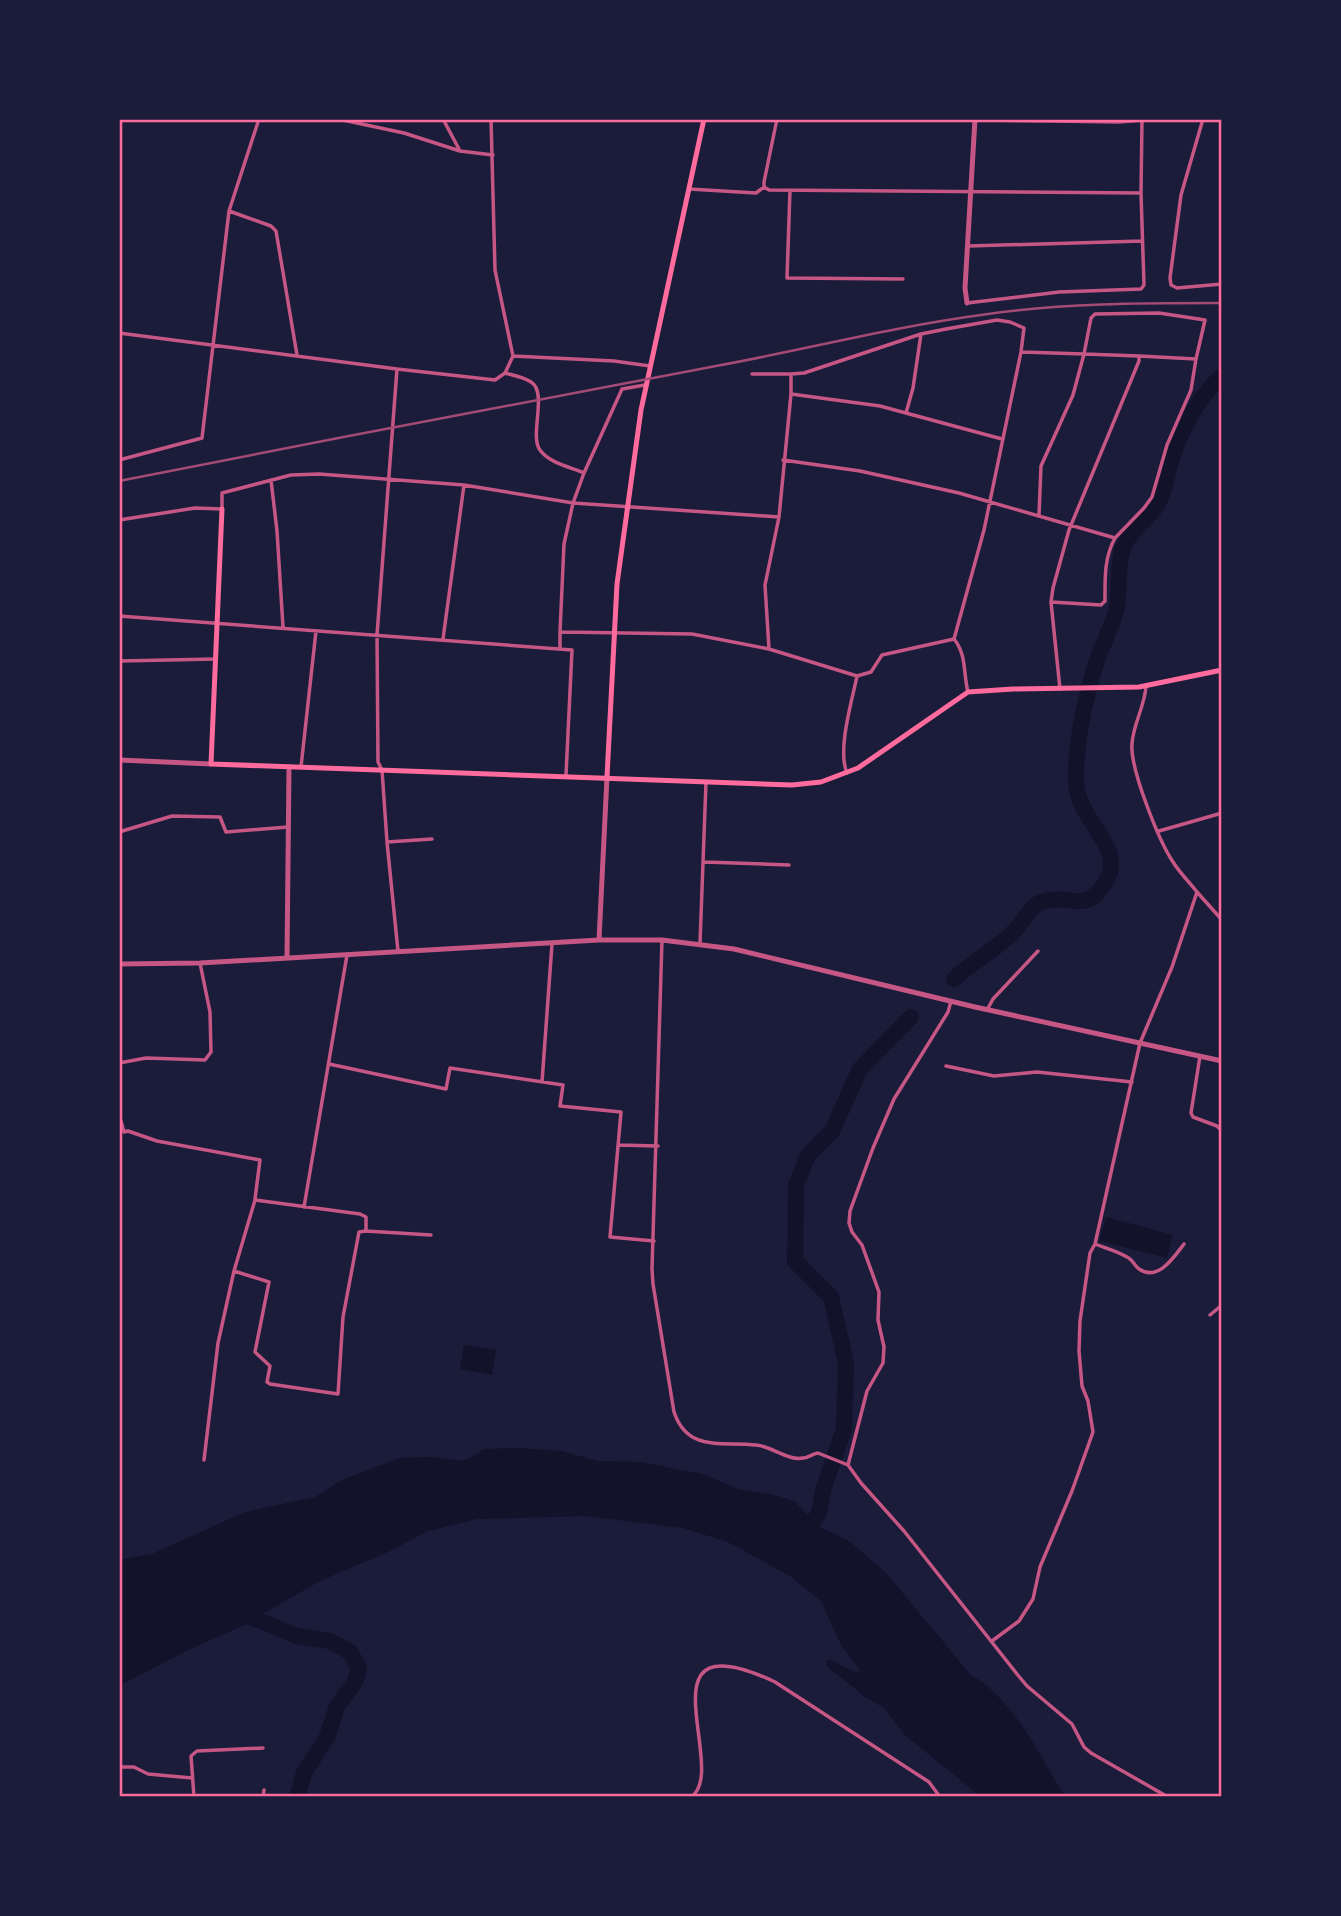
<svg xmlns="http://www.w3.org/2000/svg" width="1341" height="1916" font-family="Arial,sans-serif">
	<rect width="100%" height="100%" fill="#1b1b3a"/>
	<path fill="#12122b" d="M1106 1217 1173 1235 1167 1258 1099 1241Z
		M464 1345 496 1350 492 1375 460 1369Z
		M520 1448 562 1451 597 1461 640 1462 702 1474 738 1489 771 1494 794 1501 820 1527 849 1541 886 1573 970 1674C1016 1702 1038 1753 1065 1797H977L974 1791 906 1736 884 1708 864 1696 828 1667 826 1662 829 1659 856 1673 860 1670 841 1645 821 1601 790 1576 728 1542 683 1528 585 1516 477 1519 428 1531 390 1551 320 1581 242 1626 186 1651 119 1686V1560L152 1554 245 1512 315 1497 342 1480 400 1458 430 1457 464 1461 485 1449Z"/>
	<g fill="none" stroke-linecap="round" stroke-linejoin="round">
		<path stroke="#12122b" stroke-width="2.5" d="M119 124 122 119"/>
		<path stroke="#12122b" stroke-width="16" d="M954 979C973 961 998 949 1016 929 1024 920 1030 907 1041 902 1069 891 1085 918 1106 881 1127 847 1076 821 1076 780 1076 741 1085 698 1097 660 1103 644 1111 628 1116 611 1121 590 1116 568 1123 548 1130 529 1150 519 1159 502 1165 489 1167 475 1171 461 1181 429 1198 398 1222 376
			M803 1537 819 1513 824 1487 844 1429 846 1363 831 1297 795 1261 796 1185 808 1155 832 1131 860 1069 911 1017
			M234 1612 259 1620 296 1636 330 1641 350 1652 359 1668 355 1682 337 1706 327 1737 304 1773 297 1797"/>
		<path stroke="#c65784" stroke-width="3.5" d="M338 119 404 133 460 151
			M443 119 460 151 493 155
			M777 119 764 182V187L769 190 1141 193
			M901 119 1119 122 1155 119
			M1203 119 1181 195 1170 278 1171 285 1177 288 1222 284
			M689 189 756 193 764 187
			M790 190 787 278 903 279
			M229 211 271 226 276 231 297 355
			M969 246 1142 241
			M967 303 1059 292 1141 289 1144 285 1141 193 1142 119
			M119 333 397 369
			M1022 352 1084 354 1091 318 1095 314 1159 313 1205 320 1196 359 1139 356V361L1069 530 1053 588 1051 602 1060 689
			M513 356 614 361 650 366
			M505 373C513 375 524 377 531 382 548 392 529 436 540 450 549 463 570 467 584 473
			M752 374H791
			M791 394 880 406 1002 439
			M906 413 913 388 921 334
			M119 460 202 438 229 211 259 119
			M783 460 860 471 959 493 1115 538C1104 558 1105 578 1105 601L1101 605 1051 602
			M271 480 277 531 283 627
			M1039 515 1041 466 1073 395 1084 354 1139 356
			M119 520 195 508 222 509V493L291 475 319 474 464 485 573 503 779 517 791 394V374L804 373 921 334 946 329 997 320 1010 322 1024 328 1021 352 984 530 954 639C967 655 963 673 968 692
			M1115 538 1144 508 1152 497 1167 445 1191 390 1196 359
			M119 616 572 650 566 775
			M560 632 564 544 573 503 584 473 622 389 645 385
			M443 639 464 485
			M560 647V632L692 634 769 649 857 676C852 701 837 750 847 773
			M769 649 765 585 779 517
			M119 661 216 659
			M857 676 871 672 882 655 954 639
			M301 767 316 631
			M1159 831 1222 813
			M119 832 172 816 220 817 226 832 288 827
			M387 842 432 839
			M704 862 789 865
			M1197 892 1222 920
			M662 940 652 1269 653 1284 674 1412C688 1453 722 1441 756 1445 771 1446 788 1461 803 1458 808 1458 812 1454 818 1453L848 1465 861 1483 904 1531 1017 1674 1027 1686 1072 1724 1084 1747 1091 1753 1168 1797
			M700 943 706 782
			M398 951 387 842 382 770 378 762 377 635 397 369 495 380 505 373 513 356 495 270 491 119
			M987 1010 993 999 1038 951
			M1200 1056 1191 1113 1193 1117 1217 1126 1222 1131
			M119 1063 146 1058 205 1060 211 1052 210 1012 200 963
			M329 1064 446 1089 450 1068 563 1085 560 1106 621 1112 610 1237 654 1241
			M946 1066 994 1076 1037 1072 1132 1082
			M542 1082 552 944
			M119 1114 124 1132 128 1131 157 1141 260 1160 255 1199
			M618 1145 658 1146
			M304 1207 347 955
			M366 1231 431 1235
			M1095 1244C1105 1248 1117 1251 1127 1257 1132 1259 1134 1265 1139 1269 1158 1282 1174 1257 1184 1244
			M1210 1315 1222 1305
			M204 1460 218 1343 234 1271 255 1200 360 1214 366 1217V1231L359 1232 343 1317 338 1394 270 1384 267 1382 270 1366 255 1352 269 1282 234 1271
			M848 1465 867 1391 883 1363 884 1347 878 1320 879 1292 862 1245 852 1232 849 1223 850 1211 873 1148 894 1099 948 1012 951 1001
			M992 1641 1019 1621 1033 1599 1040 1567 1072 1491 1093 1432 1088 1401 1082 1386 1079 1351 1080 1321 1090 1253 1095 1244 1140 1043 1172 967 1197 892C1189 882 1180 873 1173 862 1159 841 1130 769 1132 744 1133 724 1145 706 1146 686
			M119 1767H134L148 1774 192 1778
			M194 1797 191 1756 197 1751 263 1748
			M263 1797 264 1790
			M691 1797C731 1771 635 1616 775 1682L929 1782 940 1797"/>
		<path stroke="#c65784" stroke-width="5" d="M967 303 965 288 975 119
			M119 760 211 764
			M599 940 607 777
			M287 958 289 767
			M119 964 200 963 599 940H662L734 949 975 1007 1222 1061"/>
		<path stroke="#ff6b9d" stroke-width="5" d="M222 509 211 764 792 785 821 782 858 768 968 692 1013 689 1139 687 1222 670
			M607 777 617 584 641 410 704 119"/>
		<path stroke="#a44b75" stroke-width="2.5" d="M119 481C318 442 516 403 716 366 804 350 891 327 981 315 1061 303 1141 303 1222 303"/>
	</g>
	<rect width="1341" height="1916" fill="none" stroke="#1b1b3a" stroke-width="242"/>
	<rect x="121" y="121" width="1099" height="1674" fill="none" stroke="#ff6b9d" stroke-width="2.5"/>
</svg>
